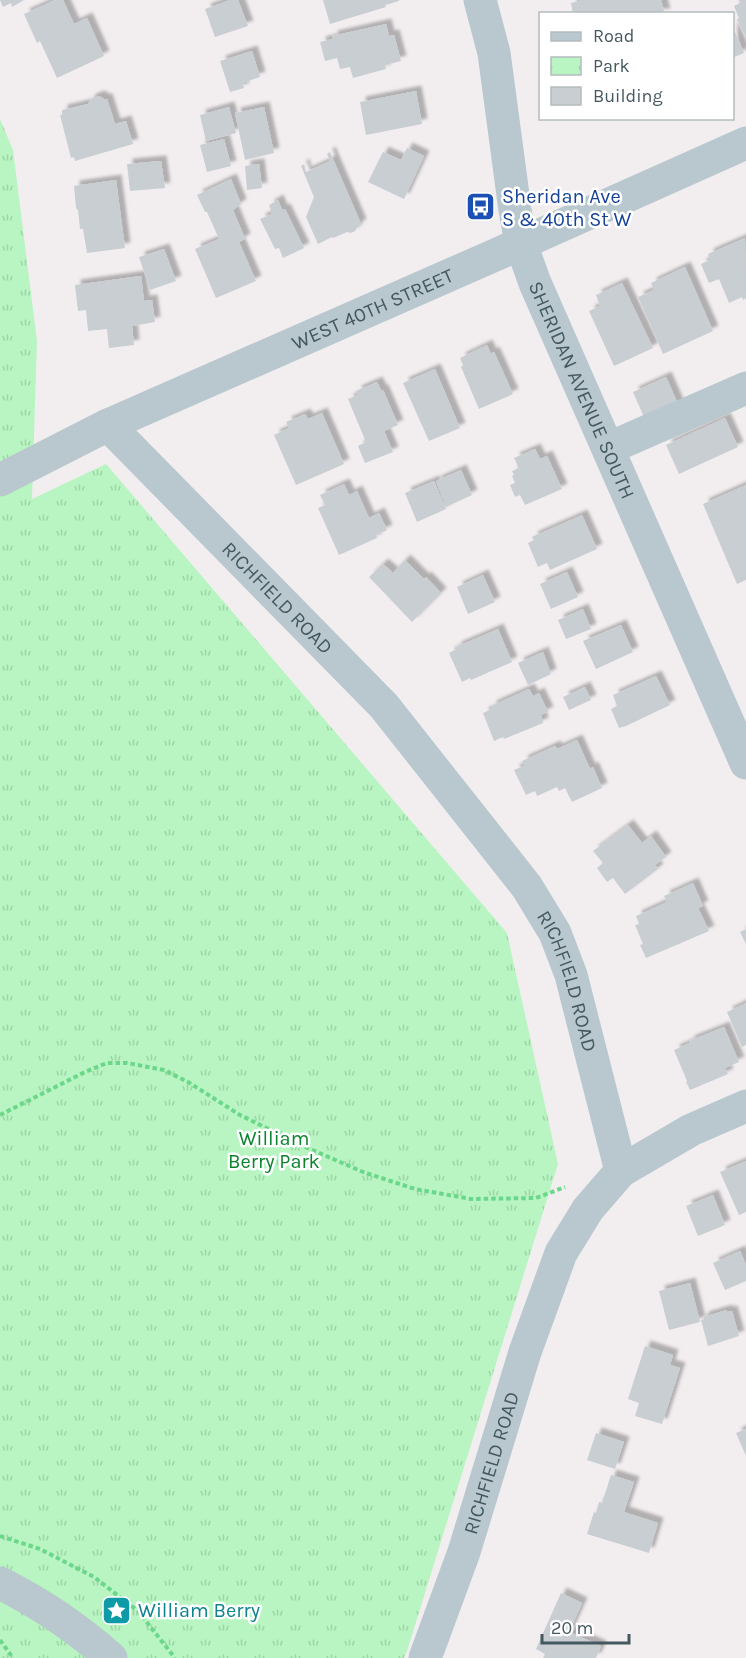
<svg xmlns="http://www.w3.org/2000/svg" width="746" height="1658" font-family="Karla,sans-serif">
	<defs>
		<pattern id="park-tufts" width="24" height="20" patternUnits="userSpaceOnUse" patternTransform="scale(1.5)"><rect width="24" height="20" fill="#b8f5c2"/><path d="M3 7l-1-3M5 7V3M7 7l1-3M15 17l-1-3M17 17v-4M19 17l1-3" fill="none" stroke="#9fd4a9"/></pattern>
		<filter id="shadow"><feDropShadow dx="5.5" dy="-5.5" stdDeviation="1.5" flood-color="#0004"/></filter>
	</defs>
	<rect width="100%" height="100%" fill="#f2eeef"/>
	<path fill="url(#park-tufts)" d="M0 119 13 150 37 341 32 499 106 464 507 933 558 1164 407 1651 404 1658H0Z"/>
	<path fill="#c8ced2" filter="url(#shadow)" d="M0 0H24L12 7 11 3 3 7Z
		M55 0H63L74 24 87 18 104 56 57 78 40 41 37 43 24 14Z
		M230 0H238L248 26 215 37 205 9Z
		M323 0H399V1L385 5 386 7 330 24Z
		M583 0H661L665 14H573L571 3Z
		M739 0H746V38L737 19 739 18 734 6 740 3Z
		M386 24 389 36 394 35 401 61 385 65 386 69 353 78 350 67 340 69 337 58 325 61 320 42 333 39 332 36Z
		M732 25 744 53 732 58Z
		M252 51 260 77 242 83 244 88 230 92 220 61Z
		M416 91 422 124 366 135 360 102Z
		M99 96 104 99H107L115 124 126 121 133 144 75 161 74 157 71 158 60 115H62V110L88 104 91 99Z
		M229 107 236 133 206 141 200 115Z
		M264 107 274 153 245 160 235 113Z
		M224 139 231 166 207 172 200 145Z
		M407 148 424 156 404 199 368 182 383 152 401 160Z
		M330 152 361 224 358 226 355 231 351 233 347 232 333 238 332 237 318 244 306 217 314 197 301 166 304 164 306 172 330 161 327 154Z
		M161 161 165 188 130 191 127 164Z
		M259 164 262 188 247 190 245 166Z
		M231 179 241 204 233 210 245 239 239 242 256 281 216 298 195 249 219 239 207 212H205L197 195Z
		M116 180 125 248 87 253 83 229H80L78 210 76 208 74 186Z
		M278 200 282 210 285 209 304 248 283 258 279 248 275 249 260 219 272 214 269 205Z
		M745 238 746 298 743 300 742 297 729 303 719 279 709 283 701 264 710 260 708 254Z
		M164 249 176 281 150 290 139 257Z
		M685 267 713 331 663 354 638 297 654 290 651 283Z
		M141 276 144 301 152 300 155 322 132 326 134 345 109 348 107 329 88 331 86 310 78 311 75 285Z
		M622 283 653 348 614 366 589 311 600 306 596 295Z
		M487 345 491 354 494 352 513 394 479 409 461 367 463 365 460 358Z
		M435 369 460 428 429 441 403 383Z
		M666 377 680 409 647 424 633 392Z
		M377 382 381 390H383L398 425 384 431 393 452 365 463 358 446 366 442 348 399 358 395 356 391Z
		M322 413 344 464 296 485 274 435 289 428 286 422 305 414 308 419Z
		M725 418 738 447 679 474 666 445Z
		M535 449 540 459 547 456 562 489 525 505 520 495 515 497 510 485 515 483 512 476 514 475 512 471 519 468 514 458Z
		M461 470 472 495 446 507 436 481Z
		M434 481 446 509 417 522 405 493Z
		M344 484 349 495 357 491 369 518 379 513 387 530 376 535 377 538 339 555 318 508 325 505 320 495Z
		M746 485V580L737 584 703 504Z
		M582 515 597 549 550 570 547 563 538 567 528 543 534 540 532 537Z
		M405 560 424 579 426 577 441 593 412 622 369 577 383 564 393 573Z
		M567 572 578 597 551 609 540 584Z
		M483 575 495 602 468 614 457 587Z
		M583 609 591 629 566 639 558 620Z
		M621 625 633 652 596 669 583 641Z
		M498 629 512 662 471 680 470 678 462 682 449 653 457 649 456 647Z
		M543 652 551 674 528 685 518 663Z
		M656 676 670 705 626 726 619 728 611 709 617 706 613 695Z
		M585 687 591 700 569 710 563 697Z
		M529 689 533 696 539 693 548 712 541 715 543 723 504 739 503 737 494 741 483 713 492 709 491 706Z
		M577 740 590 769 593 767 602 788 572 802 565 788 559 791 557 787 537 796 535 791 526 795 514 770 524 766 522 761 555 746 557 749Z
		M628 825 642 843 651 836 666 857 655 865 658 869 625 894 613 878 607 882 597 868 603 863 593 851Z
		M693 883 703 906 698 908 709 931 646 958 640 945 643 944 635 925 639 924 636 916 667 902 664 896Z
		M746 929V944L740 932Z
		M746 1003V1045L742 1047 727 1012Z
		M724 1027 739 1062 725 1068 728 1074 690 1090 686 1082 687 1081 674 1050 690 1043 689 1041Z
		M746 1161V1212L739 1215 720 1172Z
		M713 1195 725 1225 698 1236 686 1206Z
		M740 1251 746 1265V1281L725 1290 713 1263Z
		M690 1283 700 1322 669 1330 659 1291Z
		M727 1310V1312L732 1311 739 1336 708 1346 701 1320 704 1319 703 1317Z
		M645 1346 673 1355 670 1365 680 1368 662 1424 635 1416 639 1403 628 1399Z
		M746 1429V1456L736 1433Z
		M596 1433 624 1442 615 1469 587 1460Z
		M611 1475 634 1482 624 1512 658 1523 649 1553 587 1534 594 1512 596 1513 599 1502 602 1503Z
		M561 1593 582 1603 569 1632 601 1646 596 1658H543L545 1654 536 1649Z"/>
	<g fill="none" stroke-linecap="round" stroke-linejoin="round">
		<path stroke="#6bd78a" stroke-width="4" stroke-dasharray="4.5 3" stroke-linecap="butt" d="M0 1115 85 1072 107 1063H127L164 1070 188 1082 240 1115 301 1145 363 1172 415 1189 471 1199 536 1198 565 1187
			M0 1536 40 1549 94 1577 138 1611 175 1658
			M0 1640 13 1658"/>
		<g stroke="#b8c8ce" stroke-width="33">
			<path id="s1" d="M480 0 494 53 515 210 521 244 535 283 746 763"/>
			<path id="s2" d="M108 425 384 706 527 887 555 933 571 975 621 1171"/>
			<path d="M609 448 746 388"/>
			<path id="s3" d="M0 480 108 425 493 256 746 143"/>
			<path d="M0 1583C40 1603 77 1628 111 1658"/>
			<path id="s4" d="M425 1658 464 1552 525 1352 561 1253 588 1209 621 1171 691 1130 746 1106"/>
		</g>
	</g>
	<defs>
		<symbol id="bus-square" viewBox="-11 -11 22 22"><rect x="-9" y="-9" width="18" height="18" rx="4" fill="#1a4fb4" stroke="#fff"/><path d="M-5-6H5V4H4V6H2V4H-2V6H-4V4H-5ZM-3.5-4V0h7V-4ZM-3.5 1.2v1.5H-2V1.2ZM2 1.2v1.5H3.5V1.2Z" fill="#fff"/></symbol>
		<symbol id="sight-square" viewBox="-11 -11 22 22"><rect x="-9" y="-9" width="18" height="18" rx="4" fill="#0f9aa8" stroke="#fff"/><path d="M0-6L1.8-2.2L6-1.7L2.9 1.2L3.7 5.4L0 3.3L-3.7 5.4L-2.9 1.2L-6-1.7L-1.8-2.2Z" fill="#fff"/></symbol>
	</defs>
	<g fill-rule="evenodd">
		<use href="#bus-square" x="464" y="190" width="33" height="33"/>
		<use href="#sight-square" x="100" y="1594" width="33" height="33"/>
	</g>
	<g text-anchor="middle" stroke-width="5" stroke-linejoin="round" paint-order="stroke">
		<g font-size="20" fill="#164399" stroke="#fff" text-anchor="start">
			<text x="502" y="203">Sheridan Ave<tspan x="502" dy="23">S &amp; 40th St W</tspan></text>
		</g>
		<g font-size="20" fill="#44585f" stroke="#fff">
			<text dy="7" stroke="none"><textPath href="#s3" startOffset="410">WEST 40TH STREET</textPath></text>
			<text dy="7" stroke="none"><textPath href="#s1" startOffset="406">SHERIDAN AVENUE SOUTH</textPath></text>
			<text dy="7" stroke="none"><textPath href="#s2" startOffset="242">RICHFIELD ROAD</textPath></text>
			<text dy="7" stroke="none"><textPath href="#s2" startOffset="728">RICHFIELD ROAD</textPath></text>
			<text dy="7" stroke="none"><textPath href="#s4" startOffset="206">RICHFIELD ROAD</textPath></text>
		</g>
		<g font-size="20" fill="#0b842d" stroke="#fff">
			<text x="274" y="1145">William<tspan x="274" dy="23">Berry Park</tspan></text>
		</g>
		<g font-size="20" fill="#0d838f" stroke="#fff" text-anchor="start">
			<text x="138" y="1617">William Berry</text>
		</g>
	</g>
	<rect x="539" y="12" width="195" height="108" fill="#ffffff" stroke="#b4bcbf" stroke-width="1.5"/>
	<rect x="551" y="32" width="30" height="9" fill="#b8c8ce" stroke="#b4bcbf" stroke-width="1.5"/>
	<text x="593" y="42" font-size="18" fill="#44585f">Road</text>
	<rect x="551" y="57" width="30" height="18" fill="url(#park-tufts)" stroke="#b4bcbf" stroke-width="1.5"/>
	<text x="593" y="72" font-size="18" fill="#44585f">Park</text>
	<rect x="551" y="87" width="30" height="18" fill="#c8ced2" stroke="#b4bcbf" stroke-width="1.5"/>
	<text x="593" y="102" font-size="18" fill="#44585f">Building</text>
	<path d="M542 1634v9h87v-9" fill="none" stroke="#44585f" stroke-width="3"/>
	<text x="551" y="1634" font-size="18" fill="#44585f" stroke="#ffffff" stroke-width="4.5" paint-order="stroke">20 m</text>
</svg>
